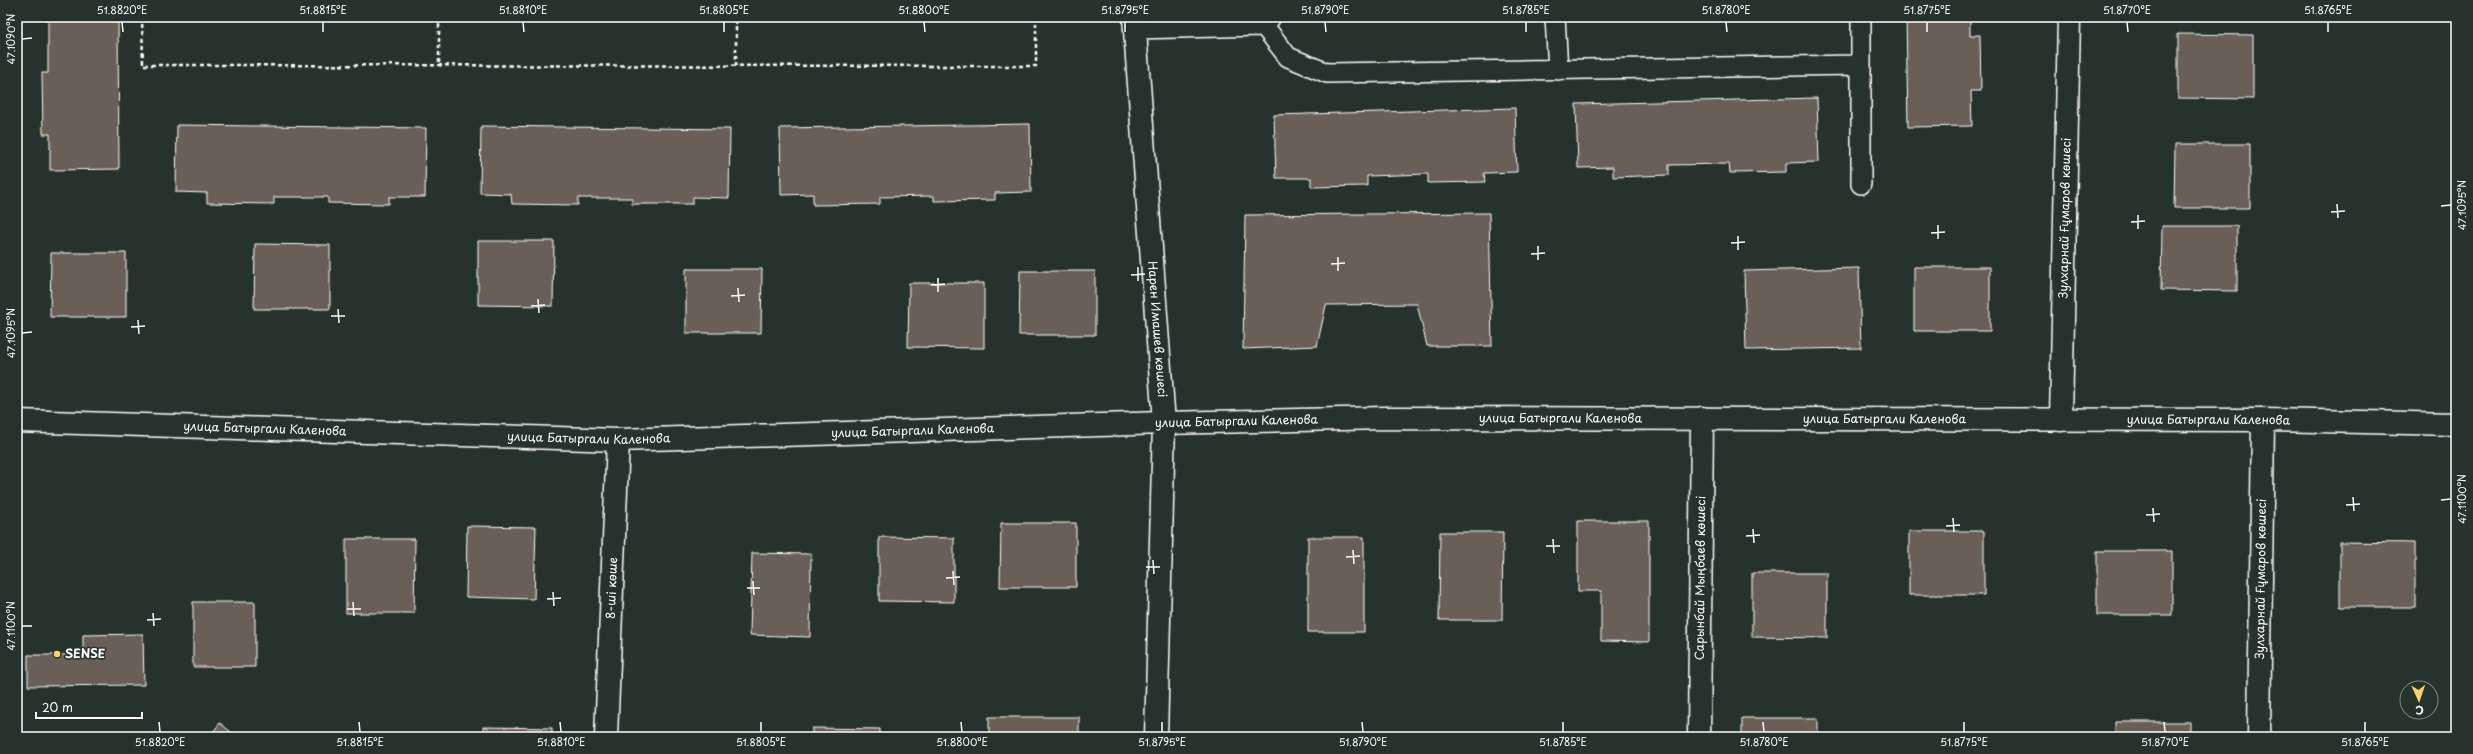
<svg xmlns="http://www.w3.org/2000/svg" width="2473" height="754" font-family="'Playpen Sans',sans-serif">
	<rect width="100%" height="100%" fill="#26332d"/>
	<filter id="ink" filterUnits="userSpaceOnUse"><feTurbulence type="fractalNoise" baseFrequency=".025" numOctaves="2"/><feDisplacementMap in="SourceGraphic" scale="8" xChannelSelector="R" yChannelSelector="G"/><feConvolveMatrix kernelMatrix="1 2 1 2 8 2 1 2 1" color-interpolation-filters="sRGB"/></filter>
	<g filter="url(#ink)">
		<path fill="#6b5f56" stroke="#fff" d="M40 17H118L119 169 50 170V134H43L42 73H48V19H40Z
			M1906 17H1970V35H1980L1981 91H1971L1972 126 1908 127Z
			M2178 34 2253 35V99L2178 98Z
			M1817 98 1819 162 1786 163V172L1730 173 1729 164 1669 165V175L1613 177V167L1578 168 1576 104Z
			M1515 108 1517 172 1484 173 1485 182 1428 183V174L1367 176V186L1311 187V178H1276L1274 115Z
			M1030 124 1031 192 995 193V200L934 201V196L880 197V204L813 205V194L781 195 780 128Z
			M177 125 426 128 425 197H389V204L328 203V197H274V204L207 203V193L176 192Z
			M481 126 730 129 729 198 693 197V204H632V198H578V205L512 204 511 194 480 193Z
			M2175 144H2250V208H2174Z
			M1489 213 1492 346H1427L1417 304 1326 305 1317 346 1243 349 1245 215Z
			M2162 226H2237V291L2161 290Z
			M478 241H554L553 306 478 305Z
			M255 244 330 245V309H254Z
			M51 253H126V317H50Z
			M1914 267H1990V331H1914Z
			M1859 268 1861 348 1746 350 1744 271Z
			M686 269H762L761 333H686Z
			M1020 271H1095V335H1019Z
			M909 283H984V348L908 347Z
			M1578 521H1649V642L1601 641V591H1578Z
			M1001 523H1076V587H1000Z
			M467 526 536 527 534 599 466 597Z
			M1909 531H1984V595H1909Z
			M1440 532H1503L1502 620H1439Z
			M879 537 954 538V602L879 601Z
			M1308 537H1364V632H1308Z
			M346 539H415L414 613H346Z
			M2340 542 2415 543V607H2340Z
			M2097 551H2172V615H2097Z
			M752 553 811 554 810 637 750 635Z
			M1752 573H1827V638L1752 637Z
			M193 602H255V667H193Z
			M17 617H20L22 687 17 688Z
			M143 634 144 685 28 686V655H83V635Z
			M989 717H1079V737H989Z
			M1742 718H1818V737H1742Z
			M2115 722H2190V737H2115Z
			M220 723 237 737H209Z
			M483 727 552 728V737H483Z
			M812 728 880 729V737H812Z"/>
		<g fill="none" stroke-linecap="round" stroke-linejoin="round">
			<defs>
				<path id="service" d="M1555 17 1558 70
					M1861 17V184
					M1264 26 1288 57 1327 73 1860 65
					M1134 29 1264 26 1271 17"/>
				<g id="minor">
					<path id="s1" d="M1134 17 1164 423 1156 737"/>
					<path id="s2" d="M2061 420 2069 17"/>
					<path id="s3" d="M17 421 618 440 1164 423 1385 418 2263 420 2456 424"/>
					<path id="s4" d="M606 737 618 440"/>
					<path id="s5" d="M1699 737 1702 418"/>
					<path id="s6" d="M2259 737 2263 420"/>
				</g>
			</defs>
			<use href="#service" stroke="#fff" stroke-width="22"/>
			<use href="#minor" stroke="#fff" stroke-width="25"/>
			<path stroke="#fff" stroke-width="2.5" stroke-dasharray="4 3" stroke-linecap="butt" d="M142 17 143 65 1036 66V17
				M439 17V65
				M736 66V17"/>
			<use href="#service" stroke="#26332d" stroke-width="19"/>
			<use href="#minor" stroke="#26332d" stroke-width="22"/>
		</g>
	</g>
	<path fill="none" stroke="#fff" stroke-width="1.5" d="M122 22 123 32M323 22V32M523 22 524 32M724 22V32M924 22 925 32M1125 22V32M1325 22 1326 32M1526 22V32M1726 22 1727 32M1927 22V32M2127 22 2128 32M2328 22V32M22 39 32 38M2337 204 2338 218M2441 206 2451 205M2331 212 2345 211M2138 215V229M2131 222 2145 221M1938 225V239M1931 233 1945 232M1738 236V250M1731 243 1745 242M1538 246V260M1531 254 1545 253M1338 257V271M1331 264 1345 263M1138 267V281M1131 275 1145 274M938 278V292M931 285 945 284M738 288 739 302M731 296 745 295M538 299 539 313M531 306 545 305M338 309 339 323M331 316H345M138 320 139 334M131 327 145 326M22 333 32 332M2353 497 2354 511M2441 500 2451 499M2346 505 2360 504M2153 508 2154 522M2146 515 2160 514M1953 518 1954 532M1946 526 1960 525M1753 529 1754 543M1746 536 1760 535M1553 539 1554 553M1546 546H1560M1353 550 1354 564M1346 557 1360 556M1153 560 1154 574M1146 567H1160M953 571 954 585M946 578 960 577M753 581 754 595M747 588H760M553 592 554 606M547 599 561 598M353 602 354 616M347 609H361M153 613 154 626M147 620 161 619M22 626H32M159 722 160 732M359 722 360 732M560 722 561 732M761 722V732M961 722 962 732M1162 722V732M1362 722 1363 732M1563 722V732M1763 722 1764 732M1964 722V732M2164 722 2165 732M2365 722V732"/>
	<circle fill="#ffd166" stroke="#26332d" stroke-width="1.5" cx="57" cy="654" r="4"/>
	<g text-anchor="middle" stroke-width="3" stroke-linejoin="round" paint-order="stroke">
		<g font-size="12" fill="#fff" stroke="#26332d">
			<text dy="4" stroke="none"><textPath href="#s2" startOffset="202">Зулхарнай Ғұмаров көшесі</textPath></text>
			<text dy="4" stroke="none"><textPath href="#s1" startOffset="313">Нарен Имашев көшесi</textPath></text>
			<text dy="4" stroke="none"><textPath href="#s3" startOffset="1544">улица Батыргали Каленова</textPath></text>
			<text dy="4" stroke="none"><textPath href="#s3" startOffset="1868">улица Батыргали Каленова</textPath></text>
			<text dy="4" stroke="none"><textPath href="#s3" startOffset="2192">улица Батыргали Каленова</textPath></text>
			<text dy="4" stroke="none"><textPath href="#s3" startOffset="1220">улица Батыргали Каленова</textPath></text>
			<text dy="4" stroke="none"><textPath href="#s3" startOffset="248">улица Батыргали Каленова</textPath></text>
			<text dy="4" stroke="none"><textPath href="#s3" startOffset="896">улица Батыргали Каленова</textPath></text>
			<text dy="4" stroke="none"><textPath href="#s3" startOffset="572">улица Батыргали Каленова</textPath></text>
			<text dy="4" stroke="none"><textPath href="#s5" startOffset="159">Сарынбай Мыңбаев көшесі</textPath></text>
			<text dy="4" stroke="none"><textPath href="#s6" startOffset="158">Зулхарнай Ғұмаров көшесі</textPath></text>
			<text dy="4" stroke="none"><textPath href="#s4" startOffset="149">8-шi көше</textPath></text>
		</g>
		<g font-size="12" font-weight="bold" fill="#fff" stroke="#26332d" text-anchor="start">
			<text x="65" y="658">SENSE</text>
		</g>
	</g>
	<rect width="2473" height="754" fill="none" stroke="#26332d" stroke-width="44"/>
	<g transform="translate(2419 700) rotate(177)"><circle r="19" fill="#26332d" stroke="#7d8581"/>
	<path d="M0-3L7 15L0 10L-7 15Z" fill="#ffd166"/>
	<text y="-6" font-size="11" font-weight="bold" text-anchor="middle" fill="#ffffff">С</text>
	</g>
	<path d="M36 712v6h106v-6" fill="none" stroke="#ffffff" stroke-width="2"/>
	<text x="42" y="712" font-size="12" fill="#ffffff" stroke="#26332d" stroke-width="3" paint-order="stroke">20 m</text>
	<rect x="22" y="22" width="2429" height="710" fill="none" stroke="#fff" stroke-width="1.5"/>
	<g font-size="10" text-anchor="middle" fill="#fff">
		<text x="122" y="14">51.8820°E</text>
		<text x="323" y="14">51.8815°E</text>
		<text x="523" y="14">51.8810°E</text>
		<text x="724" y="14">51.8805°E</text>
		<text x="924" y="14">51.8800°E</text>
		<text x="1125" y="14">51.8795°E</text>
		<text x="1325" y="14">51.8790°E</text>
		<text x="1526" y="14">51.8785°E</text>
		<text x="1726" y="14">51.8780°E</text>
		<text x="1927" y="14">51.8775°E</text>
		<text x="2127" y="14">51.8770°E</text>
		<text x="2328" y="14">51.8765°E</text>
		<text transform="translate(11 39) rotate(-90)" y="4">47.1090°N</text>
		<text transform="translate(2462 205) rotate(-90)" y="4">47.1095°N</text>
		<text transform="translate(11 333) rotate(-90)" y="4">47.1095°N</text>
		<text transform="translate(2462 499) rotate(-90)" y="4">47.1100°N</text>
		<text transform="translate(11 626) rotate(-90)" y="4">47.1100°N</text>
		<text x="160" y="746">51.8820°E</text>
		<text x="360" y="746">51.8815°E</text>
		<text x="561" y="746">51.8810°E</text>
		<text x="761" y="746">51.8805°E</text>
		<text x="962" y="746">51.8800°E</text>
		<text x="1162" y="746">51.8795°E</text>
		<text x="1363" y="746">51.8790°E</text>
		<text x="1563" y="746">51.8785°E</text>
		<text x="1764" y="746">51.8780°E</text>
		<text x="1964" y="746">51.8775°E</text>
		<text x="2165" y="746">51.8770°E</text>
		<text x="2365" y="746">51.8765°E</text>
	</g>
</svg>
